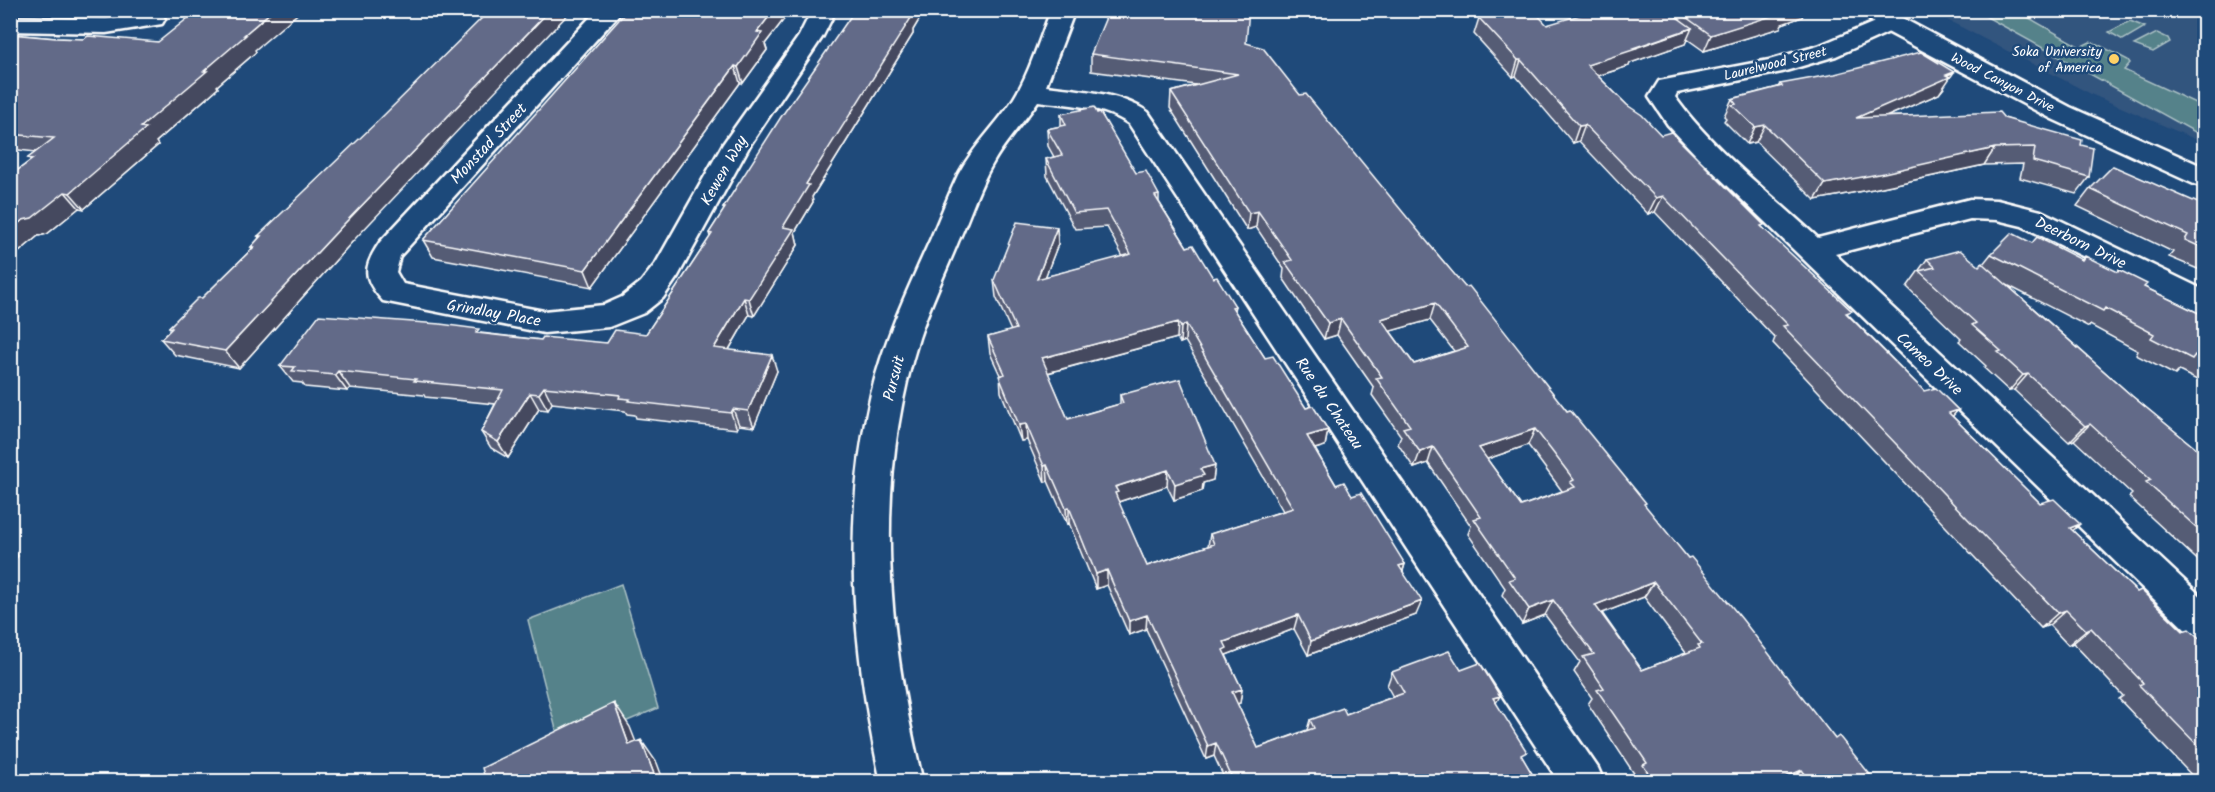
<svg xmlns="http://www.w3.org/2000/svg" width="2215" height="792" font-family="Kalam,sans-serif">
	<rect width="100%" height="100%" fill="#1f4a7a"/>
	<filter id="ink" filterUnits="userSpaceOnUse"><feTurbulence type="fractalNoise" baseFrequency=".0167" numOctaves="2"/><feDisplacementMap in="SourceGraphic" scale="12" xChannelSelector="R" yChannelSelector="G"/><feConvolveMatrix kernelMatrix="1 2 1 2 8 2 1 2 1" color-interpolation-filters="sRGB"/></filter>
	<g filter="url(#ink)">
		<path fill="#33547e" d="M1930 11H2204V143L2093 95Z"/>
		<path fill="#55828a" stroke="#aac0c4" stroke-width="1.5" d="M1976 11H2017L2080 47 2090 42 2097 44 2128 60 2130 63 2124 70 2204 107V137Z
			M2130 21 2145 27 2123 40 2109 32Z
			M2157 33 2168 38 2170 42 2153 52 2134 45Z
			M621 584 658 708 561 749 528 620Z"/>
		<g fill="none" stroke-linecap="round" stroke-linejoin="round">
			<defs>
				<path id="minor" d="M597 10H623L400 256 396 272 403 284 544 311 604 305 622 297 641 282 656 263 723 144 799 36 812 10H836L823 36 750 145 678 276 663 298 644 313 609 327 544 333 383 301C362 278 363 267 380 242Z
					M1051 10H1075L1046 86C1079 90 1120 93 1148 112L1598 768 1604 782H1559L1129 124C1104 106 1068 105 1038 101 1024 122 1005 141 993 163 978 188 970 216 958 242 945 274 930 305 919 338 873 484 887 635 923 782H881C853 653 841 524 871 394 884 339 908 289 931 238 940 217 948 196 958 175 973 146 997 125 1014 98 1030 72 1039 40 1051 10Z
					M153 12 162 14 165 19 162 24 106 33 10 31V17L106 19Z
					M1889 16 1898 18 1901 23 1898 28 1836 56 1782 72 1677 93 1675 97C1710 147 1773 196 1818 238L1970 199 1997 200 2041 211 2204 290V314L2193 311 2022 226 1997 220 1970 219 1835 254 2204 599V640L2191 635 1698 157 1668 125 1649 97 1659 81 1769 60 1818 46Z"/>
				<path id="major" d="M1858 10H1887L2070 107 2204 167V187L2194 184 2052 119 1880 28Z"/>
			</defs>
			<use href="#minor" stroke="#fff" stroke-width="5"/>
			<use href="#major" stroke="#fff" stroke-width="5"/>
			<use href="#minor" fill="#1f4a7a" fill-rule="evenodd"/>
			<use href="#major" fill="#1f4a7a" fill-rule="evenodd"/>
		</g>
		<path fill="#545b75" stroke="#fff" stroke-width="1.5" fill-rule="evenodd" d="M630 10H791L765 44 767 50 743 83H740L592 287 433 257 423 240Z
			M855 10H925L913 30V34L812 197 813 202 795 232 798 245 754 316 749 315 729 350 777 371 754 427 739 425 737 429 636 418 635 415 627 414 625 411 552 403 548 410 539 409 508 458 491 448 481 432 495 404 425 397 424 395 350 388 347 391 305 387 302 383 293 382 280 366 481 333 541 340 607 343 646 334 710 237 709 233 724 210 723 208Z
			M1674 10H1805L1802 17 1782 24 1780 28 1704 51 1687 39 1685 44 1630 63 1629 66 1598 76 1627 105 1661 135 1762 227 1924 391 1958 410 1952 416 2040 503 2073 531 2137 592 2183 631 2205 643V782H2198L2119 699 2123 696 2073 643 2068 645 2049 625 2041 628 1773 343 1775 338 1655 212 1648 214 1579 141 1573 143 1516 76 1513 77 1474 34 1479 18 1547 25 1602 14H1673Z
			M10 34 56 38 158 42 255 50 256 52 217 86 218 88 156 142 158 145 84 209 79 208 47 234 38 236 19 252H10V176L31 160 28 158 36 152 10 149Z
			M1246 43 1300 95 1438 255 1567 411 1835 739 1876 782H1635L1633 778 1635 775 1588 704 1592 698 1574 672 1580 662 1545 615 1522 624 1502 595 1505 588 1468 534 1471 526 1428 463 1414 468 1398 444 1401 436 1372 395 1374 388 1337 335 1324 339 1283 278 1284 269 1256 227 1247 230 1170 108 1171 92 1196 85 1091 71V54ZM1430 320 1454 351 1414 364 1390 331ZM1528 445 1562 491 1521 506 1487 459ZM1644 597 1686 653 1642 670 1602 613Z
			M1780 84 1944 88 1939 94 1888 116 2004 118 2081 145 2089 177 2076 194 2020 178 2023 164 1984 165 1873 189 1815 200 1756 142 1747 144 1724 121 1726 118 1724 116 1732 99 1778 87Z
			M1061 114 1136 173 1159 195V202L1187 247 1235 306 1234 310 1265 358 1306 408 1328 430 1325 446 1315 449 1336 485 1352 496 1405 564 1403 571 1416 615 1308 655 1294 629 1226 655 1242 689 1240 703H1237L1258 748 1307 730 1310 720 1346 714 1393 697 1387 686 1392 672 1461 670 1496 703 1523 759 1537 782H1226L1214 756 1206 759 1146 629 1129 635 1107 585 1096 589 1069 523 1067 524 1048 481 1045 482 1027 440 1021 441 1001 392 1000 375 990 353 988 337 1011 331 996 297 994 280 1058 244 1045 277 1123 257 1107 227 1075 229 1047 176 1046 159 1054 157 1048 146 1047 129 1061 126ZM1177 338 1180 343 1185 341 1283 511 1210 534 1208 546 1147 566 1118 502 1167 486 1174 500 1202 491 1203 483 1213 480 1215 465 1120 395V404L1068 419 1048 373Z
			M2090 189 2205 206V272L2169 257 2173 252 2077 206Z
			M258 236 353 241 239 368 175 355 161 339 171 329 169 327 202 298 252 249 251 247 259 238Z
			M2032 243 2082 260 2144 287 2205 316V384L2179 371 2175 375 2136 355 2138 351 2090 325 2089 327 2007 285 2132 396 2205 456V567L2129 497 2132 494 2074 440 2069 442 2014 390 2009 391 1984 368 1986 366 1959 341 1961 339 1907 287 1927 259 1979 266 1983 264 1991 254Z"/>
		<path fill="#454a5f" stroke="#fff" stroke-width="1.5" d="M273 10H302L255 50 256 52 217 86 218 88 156 142 158 145 84 209 70 193 141 127 244 35Z
			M550 10H572L353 241 239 368 225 351 343 225Z
			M774 10H791L765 44 767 50 743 83 738 67 757 32Z
			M912 10H925L913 30V34L812 197 813 202 795 232 798 245 754 316 749 299 783 227 806 184Z
			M1784 10H1805L1802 17 1782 24 1780 28 1704 51 1711 35Z
			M1692 28 1685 44 1630 63 1629 66 1581 81 1587 65Z
			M1518 60H1521L1516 76 1513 77Z
			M735 66 740 83 592 287 585 270Z
			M1954 72 1939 94 1846 134 1856 118Z
			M1585 125 1579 141 1573 143 1579 126Z
			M1765 125 1756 142 1747 144 1755 127Z
			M1995 148 1984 165 1873 189 1815 200 1825 184Z
			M65 192 79 208 47 234 38 236 19 252 10 243V230L23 220Z
			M1663 196 1655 212 1648 214 1656 198Z
			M1258 211 1256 227 1247 230 1249 213Z
			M1057 227 1058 244 1038 296 1037 279Z
			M744 298 749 315 720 365 714 348Z
			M1435 303 1430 320 1377 335 1381 319Z
			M1341 319 1337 335 1324 339 1328 323Z
			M1178 322 1177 338 1043 374 1042 358Z
			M1186 324 1185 341 1180 343 1181 327Z
			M772 355 777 371 754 427 748 411Z
			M338 371 350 388 347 391 335 375Z
			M2028 374 2014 390 2009 391 2023 375Z
			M544 387 552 403 548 410 539 394Z
			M530 393 539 409 508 458 498 442Z
			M733 409 739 425 737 429 731 413Z
			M1958 410 1944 426 1949 413Z
			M1026 424 1027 440 1021 441 1019 425Z
			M2090 424 2074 440 2069 442 2085 426Z
			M1535 429 1528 445 1473 464 1479 448Z
			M1328 430 1325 446 1304 452 1307 436Z
			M1433 447 1428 463 1414 468 1420 452Z
			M1047 465 1048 481 1045 482 1044 466Z
			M1215 465 1213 480 1203 483 1202 491 1174 500 1175 484 1200 469Z
			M1168 470 1167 486 1118 502 1115 493V487Z
			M1069 507V523L1067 524 1066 508Z
			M2080 524 2063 540 2070 528Z
			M10 543 18 556 10 566Z
			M1405 564 1400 579 1399 566Z
			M1107 570V585L1096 589V574Z
			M1654 582 1644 597 1587 619 1595 605Z
			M1553 600 1545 615 1522 624 1529 609Z
			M1422 601 1416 615 1308 655 1311 641Z
			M2066 610 2049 625 2041 628 2058 613Z
			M1147 615 1146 629 1129 635V621Z
			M1298 615 1294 629 1226 655 1225 663 1221 664 1224 642Z
			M2091 628 2073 643 2068 645 2086 630Z
			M1242 689 1240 703 1230 706 1232 692Z
			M1500 696 1492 710 1493 698Z
			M614 703 630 727 646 768 629 745Z
			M641 740 657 763 664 782H657Z
			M1216 743 1214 756 1206 759 1208 746Z
			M1802 770 1790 782H1774Z"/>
		<path fill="#626a88" stroke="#fff" stroke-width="1.5" fill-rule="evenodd" d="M198 10H273L244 35H246L204 71H207L141 127 146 128 70 193 65 192 32 218 23 220 10 230V176L33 159 28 158 54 138 10 134V34L56 38 84 39 88 36 158 42Z
			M490 10H550L343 225 225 351 161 339 172 328 169 327 198 298H202L254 247H251L261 236H258L380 119Z
			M630 10H774L757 32 762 33 738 67 735 66 585 270 423 240 625 13H628Z
			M855 10H912L908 17 911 18 806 184 809 185 783 227 794 229 749 299 744 298 714 348 772 355 748 411 733 409 731 413 628 401 630 399 619 398 620 395 544 387 539 394 530 393 498 442 481 432 503 390 414 381 416 379 338 371 335 375 292 371 295 367 280 366 319 315 440 324 479 329 476 333 541 340 543 337 607 343 615 330 646 334 712 234 709 233 725 208H723L781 117Z
			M1109 10H1249L1246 43 1263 48 1300 95 1306 94 1438 255 1465 287 1469 286 1567 411 1570 410 1646 503 1644 504 1688 558 1691 557 1742 619 1835 739 1839 736 1876 782H1825L1822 778 1816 782H1811L1802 770 1774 782H1654L1643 765 1647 763 1597 690 1604 688 1583 657 1594 654 1553 600 1529 609 1509 580 1515 578 1474 519 1481 517 1433 447 1420 452 1403 428 1410 426 1376 378 1382 377 1341 319 1328 323 1285 262 1292 260 1258 211 1249 213 1171 92 1238 74 1091 54ZM1435 303 1468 347 1414 364 1381 319ZM1535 429 1574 480 1570 482 1575 487 1521 506 1479 448ZM1654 582 1702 644 1698 645 1700 648 1642 670 1595 605Z
			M1515 10H1533L1547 25 1596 10 1602 14 1610 11 1614 14 1625 10H1667L1692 28 1633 48 1636 49 1587 65 1627 105 1642 115 1661 135 1671 132 1764 225 1761 226 1852 311 1846 313 1924 391 1936 388 1958 410 1949 413 2040 503 2054 499 2080 524 2070 528 2137 592 2141 590 2183 631 2189 629 2205 643V753L2139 685 2143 683 2091 628 2086 630 2066 610 2058 613 1783 326 1788 325 1663 196 1656 198 1585 125 1579 126 1521 60H1518L1479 18Z
			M1676 10H1787L1788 11 1711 35Z
			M1921 52 1954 72 1946 75 1950 77 1856 118 1999 112 2004 118 2082 140 2081 145 2093 148 2089 177 2033 161 2035 147 1995 148 1884 173 1825 184 1765 125 1755 127 1732 105 1736 104 1732 99 1782 86 1780 84 1835 74Z
			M1094 107 1097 113 1100 112 1136 173 1146 171 1159 195 1155 196 1187 247 1193 245 1213 278 1217 277 1235 306 1232 307 1265 358 1273 356 1306 408 1313 406 1328 430 1307 436 1336 485 1344 482 1352 496 1361 493 1405 564 1399 566 1422 601 1311 641 1298 615 1224 642 1227 648 1223 650 1242 689 1232 692 1258 748 1314 728 1310 720 1343 708 1346 714 1404 693 1392 672 1449 651 1461 670 1480 663 1500 696 1493 698 1527 752 1521 755 1537 782H1234L1216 743 1208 746 1147 615 1129 621 1107 570 1096 574 1069 507 1066 508 1047 465 1044 466 1026 424 1019 425 999 376 1005 374 988 337 1016 329 994 280 1017 222 1057 227 1037 279 1131 254 1107 210 1074 213 1046 159 1062 155 1047 129 1066 125 1061 114ZM1178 322 1181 327 1186 324 1293 508 1210 534 1214 544 1147 566 1115 493 1118 492 1115 487 1168 470 1175 484 1204 475 1200 469 1215 465 1180 379 1120 395 1123 403 1068 419 1042 358Z
			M2113 166 2205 206V249L2185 240 2188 235 2090 189Z
			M2012 233 2032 243 2037 237 2082 260 2085 256 2118 272 2119 270 2147 284 2144 287 2205 316V359L2195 355 2192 359 2151 338 2154 334 2105 308 2103 311 1991 254Z
			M1960 250 1979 266 1982 263 2132 396 2205 456V535L2146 482 2151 480 2090 424 2085 426 2028 374 2023 375 1998 352 2001 351 1972 325 1976 323 1919 271 1935 267 1927 259Z
			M614 703 629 745 641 740 657 782H486L482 768Z"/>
	</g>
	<circle fill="#ffd166" stroke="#1f4a7a" stroke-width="2" cx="2114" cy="59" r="6"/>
	<g text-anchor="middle" stroke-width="5" stroke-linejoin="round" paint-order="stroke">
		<g font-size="14" fill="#fff" stroke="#1f4a7a" text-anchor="end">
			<text x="2102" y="56">Soka University<tspan x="2102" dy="16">of America</tspan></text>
		</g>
		<g font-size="14" fill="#fff" stroke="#1f4a7a">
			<text transform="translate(1775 63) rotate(-14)" y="5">Laurelwood Street</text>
			<text transform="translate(2003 82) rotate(27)" y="5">Wood Canyon Drive</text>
		</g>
		<g font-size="16" fill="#fff" stroke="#1f4a7a">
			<text transform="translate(488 143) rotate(-47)" y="6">Monstad Street</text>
			<text transform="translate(723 170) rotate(-60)" y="6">Kewen Way</text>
			<text transform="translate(2081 242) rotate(26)" y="6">Deerborn Drive</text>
			<text transform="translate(494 312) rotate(10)" y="6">Grindlay Place</text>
			<text transform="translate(1930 363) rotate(43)" y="6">Cameo Drive</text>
			<text transform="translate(893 378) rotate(-76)" y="6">Pursuit</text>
			<text transform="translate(1330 403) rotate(56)" y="6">Rue du Chateau</text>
		</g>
	</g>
	<rect width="2215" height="792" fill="none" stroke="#1f4a7a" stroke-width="36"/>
	<rect x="18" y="18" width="2179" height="756" fill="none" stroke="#fff" stroke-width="2" filter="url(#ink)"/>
</svg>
